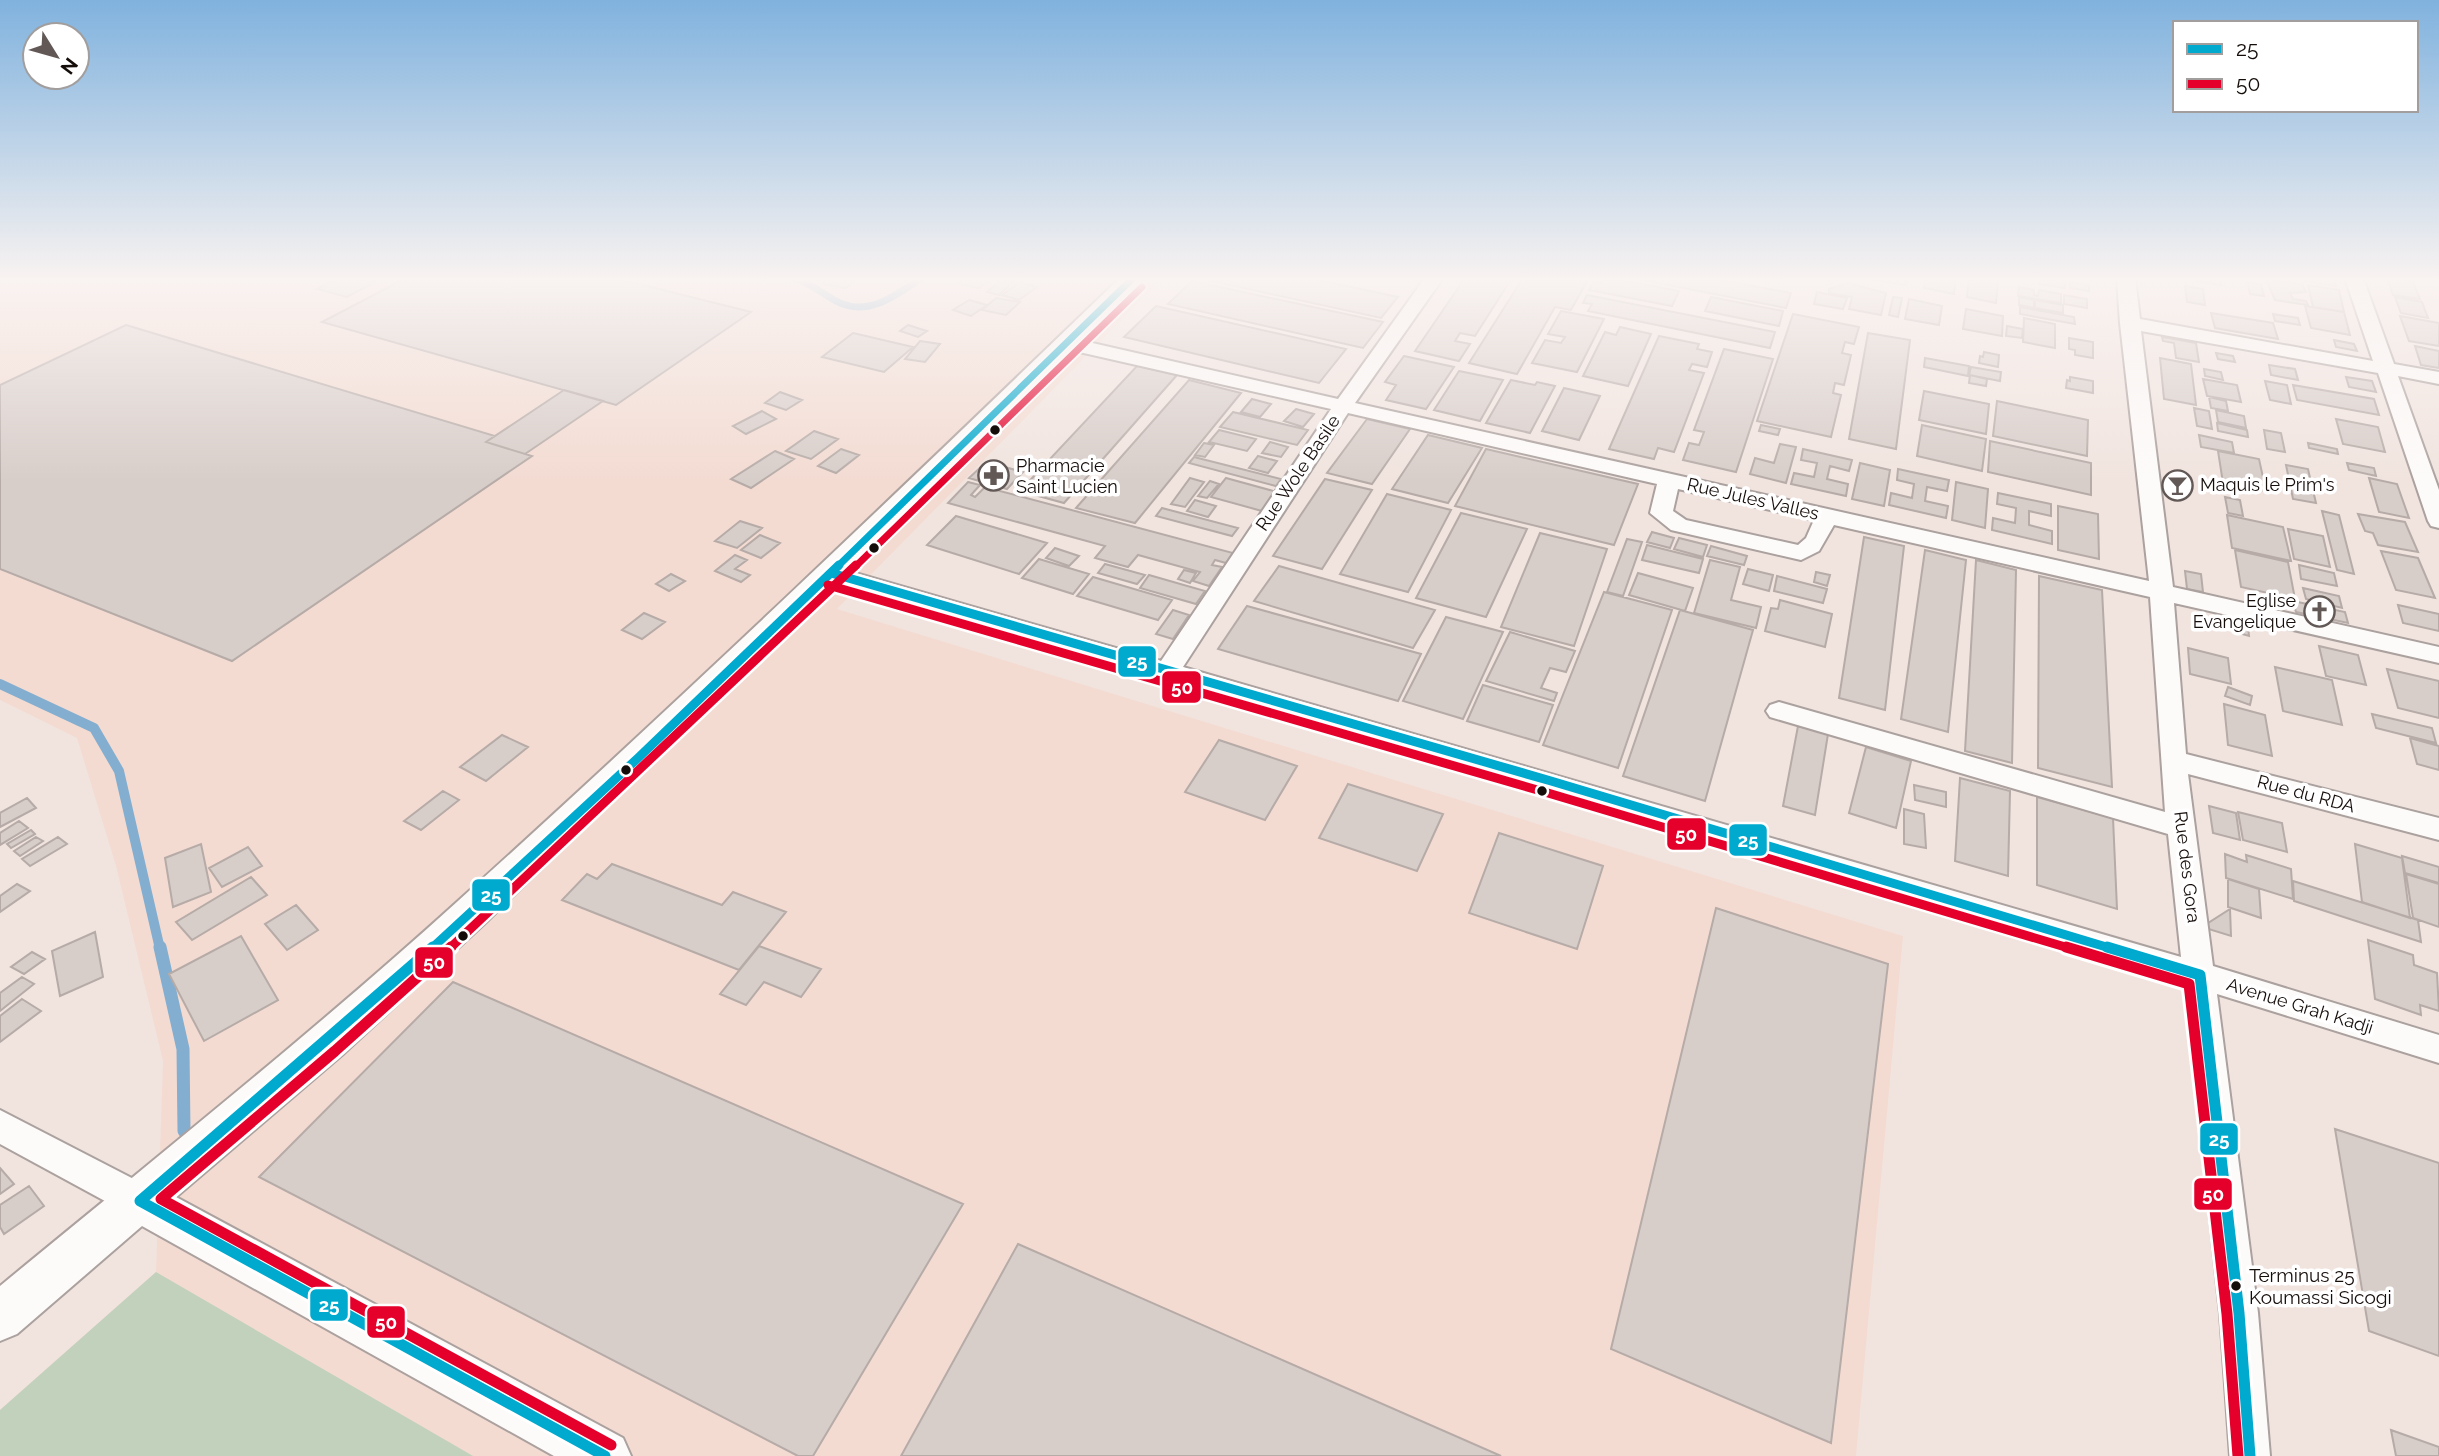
<svg xmlns="http://www.w3.org/2000/svg" width="2439" height="1456" font-family="Raleway,sans-serif">
	<rect width="100%" height="100%" fill="#f1e4df"/>
	<path fill="#f3dbd2" d="M0 278H1163L837 609 1903 936 1856 1456H0V1410L156 1272 163 1061 116 866 77 738 0 700Z"/>
	<path fill="#c2d1bc" d="M156 1272 473 1456H0V1410Z"/>
	<g fill="none" stroke-linecap="round" stroke-linejoin="round">
		<path stroke="#84aecf" stroke-width="7" d="M793 278C811 283 821 293 836 301 867 318 897 295 921 278"/>
		<path stroke="#84aecf" stroke-width="10" d="M0 684 94 728 119 771 160 949"/>
		<path stroke="#84aecf" stroke-width="13" d="M160 947 183 1049 184 1131"/>
	</g>
	<path fill="#d7cdc9" stroke="#b6aba7" stroke-width="2" d="M338 278H359L375 282 347 297 317 289Z
		M406 278H615L751 312 616 405 322 322Z
		M829 278H851L856 279 846 288 822 284Z
		M967 278H979L989 281 979 288 959 284Z
		M1003 278 1015 280 999 295 987 292Z
		M1198 278H1310L1398 297 1381 318Z
		M1465 278H1512L1475 336 1460 333 1455 341 1470 344 1459 361 1415 351Z
		M1523 278H1589L1571 310 1555 307 1517 374 1469 363Z
		M1603 278H1611L1679 291 1672 306 1589 290 1593 282 1601 283Z
		M1632 278H1710L1791 293 1786 308Z
		M1907 278 1906 285 1871 279 1872 278Z
		M1925 278H1956L1954 294 1924 288Z
		M1969 278 1998 280 1996 303 1967 297Z
		M2040 278H2066L2065 288 2039 284Z
		M2196 278 2220 279 2221 285 2196 281Z
		M2304 278H2333L2336 286 2305 281Z
		M2387 278 2412 280 2420 299 2393 295Z
		M2266 279 2302 284 2306 292 2290 293 2293 299 2306 301 2308 305 2275 300Z
		M1192 281 1383 322 1363 348 1168 304Z
		M1020 282 1037 287 1019 300 1002 295Z
		M2070 282 2089 285V291L2070 288Z
		M2247 282 2261 284 2264 296 2250 294Z
		M1847 283 1886 293 1881 315 1849 309 1852 297 1829 293V289Z
		M2308 285 2339 290 2344 312 2313 307Z
		M2185 286 2203 289 2205 305 2187 302Z
		M2019 287 2034 290V295L2038 296 2039 290 2061 294V303L2018 296Z
		M1817 292 1847 298 1843 309 1814 304Z
		M1587 295 1775 332 1770 348 1588 311 1592 304 1583 303Z
		M2064 295 2087 299V308L2064 304Z
		M1711 297 1783 311 1779 326 1705 311Z
		M1893 297 1902 298 1898 317 1889 315Z
		M2019 297 2034 300V308L2019 305Z
		M2395 297 2422 302 2428 318 2401 313Z
		M996 298 1020 302 1006 315 982 310Z
		M1909 299 1942 306 1939 325 1905 319Z
		M969 300 987 305 971 316 953 310Z
		M2035 300 2063 305V313L2035 308Z
		M1156 306 1346 349 1319 383 1124 337Z
		M2305 306 2344 312 2350 335 2311 328Z
		M2020 307 2074 317 2075 324 2020 314Z
		M1966 309 2003 316 2002 336 1963 329Z
		M1561 311 1604 319 1577 372 1532 363 1545 340 1561 343 1565 337 1548 334Z
		M2211 313 2273 323 2278 339 2215 328Z
		M1793 314 1859 327 1854 344 1845 342 1842 353 1851 355 1844 385 1835 383 1833 393 1841 395 1831 437 1757 421Z
		M2273 314 2298 318 2300 325 2275 321Z
		M2400 316 2439 323V346L2409 341Z
		M2024 318 2055 324V348L2023 342Z
		M126 325 495 436 486 442 532 456 232 661 0 569V385Z
		M908 325 927 331 918 337 900 331Z
		M2007 326 2023 329 2022 338 2006 336Z
		M1620 327 1651 334 1628 386 1583 376 1605 332 1616 335Z
		M853 333 913 347 884 372 822 357Z
		M1868 333 1910 340 1896 449 1849 439Z
		M1659 336 1699 344 1697 349 1712 352 1707 367 1692 364 1689 370 1704 373 1674 452 1658 448 1654 459 1609 449Z
		M2162 337 2196 343 2199 362 2176 358 2174 343 2163 341Z
		M2069 338 2093 342V358L2075 355V350L2069 349Z
		M2334 340 2354 344 2357 351 2336 347Z
		M920 341 940 344 925 362 905 359Z
		M2415 346 2439 351V368L2421 365Z
		M1724 349 1773 359 1736 472 1683 460 1689 443 1699 445 1704 432 1694 430Z
		M1984 352 1999 355 1998 367 1979 363 1980 356 1983 357Z
		M2216 353 2233 356 2235 362 2218 359Z
		M1404 356 1454 367 1426 409 1386 400 1396 385 1385 382Z
		M1925 358 1969 366 1968 376 1924 367Z
		M2160 358 2191 364 2196 405 2164 399Z
		M2269 365 2295 369 2298 380 2271 375Z
		M1137 366 1177 375 1064 503 1020 491Z
		M1971 367 2001 372 2000 381 1969 375Z
		M2204 369 2221 372 2223 380 2205 376Z
		M1459 371 1503 380 1480 421 1434 410Z
		M1970 375 1987 379 1986 386 1969 383Z
		M2070 377 2093 381V393L2066 388 2067 380 2070 381Z
		M2346 377 2372 381 2376 392 2349 387Z
		M2203 379 2237 385 2241 402 2207 396Z
		M1189 380 1241 393 1135 523 1076 508Z
		M1511 380 1535 385 1537 382 1555 386 1530 433 1486 423Z
		M2265 381 2287 385 2291 404 2270 400Z
		M2293 385 2374 399 2379 415 2297 400Z
		M1564 388 1600 396 1579 440 1542 431Z
		M564 390 603 401 525 454 486 442Z
		M1924 391 1989 404 1986 434 1919 420Z
		M780 392 802 400 786 410 765 403Z
		M2209 397 2226 401 2228 411 2211 408Z
		M1252 399 1271 404 1260 417 1241 412Z
		M1997 401 2088 420 2087 456 1993 436Z
		M2194 408 2209 411 2212 429 2197 426Z
		M1296 409 1314 414 1303 427 1284 421Z
		M2216 410 2244 416 2246 428 2218 422Z
		M762 411 776 419 746 434 733 426Z
		M1233 412 1308 430 1297 445 1220 427Z
		M1367 419 1410 429 1372 484 1327 473Z
		M2336 419 2378 427 2385 452 2343 444Z
		M2217 423 2247 430 2248 437 2218 431Z
		M1761 425 1780 429 1778 435 1759 431Z
		M1922 425 1986 439 1982 471 1917 456Z
		M1219 430 1256 439 1247 451 1209 442Z
		M2264 430 2281 433 2285 452 2267 449Z
		M814 431 838 439 811 459 786 451Z
		M1428 435 1482 448 1448 503 1392 489Z
		M2199 435 2232 442 2234 453 2201 447Z
		M1990 441 2091 463V495L1988 472Z
		M1270 442 1288 447 1281 457 1262 453Z
		M1204 443 1214 445 1205 457 1195 455Z
		M2308 443 2337 449 2338 454 2309 448Z
		M1780 444 1796 447 1786 483 1750 474 1755 458 1774 463Z
		M841 449 859 455 836 473 818 466Z
		M1486 449 1638 484 1614 545 1455 506Z
		M1803 449 1852 460 1849 471 1830 466 1827 479 1848 484 1846 496 1791 484 1794 473 1814 477 1817 463 1801 460Z
		M775 451 794 459 751 488 731 479Z
		M2218 451 2259 459 2266 491 2223 483Z
		M1258 456 1277 461 1268 473 1249 468Z
		M1194 457 1281 479 1276 486 1189 463Z
		M986 462 1023 472 1007 489 969 478Z
		M1860 463 1890 470 1884 506 1852 499Z
		M2347 463 2374 468 2376 476 2349 470Z
		M2286 465 2308 469 2316 503 2293 499Z
		M1898 469 1949 480 1947 491 1927 487 1925 501 1948 506 1946 518 1889 505 1891 493 1912 498 1914 484 1897 480Z
		M1190 478 1204 482 1185 507 1171 504Z
		M1226 478 1277 492 1262 511 1211 497Z
		M2369 478 2397 484 2409 518 2379 512Z
		M1325 479 1372 490 1322 569 1273 556Z
		M1210 481 1219 484 1207 498 1198 496Z
		M968 482 980 485 971 495 975 497 985 487 1233 553 1226 563 1215 560 1212 565 1222 567 1209 586 1193 581 1200 572 1138 555 1128 567 1095 558 1105 546 948 503Z
		M1956 482 1988 489 1985 528 1952 520Z
		M1998 493 2051 504V516L2029 511V525L2052 531V544L1992 530 1993 518 2015 523 2016 508 1997 504Z
		M1387 494 1451 510 1408 592 1340 574Z
		M2225 497 2240 500 2243 516 2228 513Z
		M1195 500 1216 506 1208 517 1187 511Z
		M2058 506 2098 514 2099 559 2058 550Z
		M1162 508 1238 528 1232 536 1156 516Z
		M2322 511 2339 515 2354 574 2337 570Z
		M1461 513 1527 529 1486 617 1416 598Z
		M2358 514 2405 522 2418 552 2378 545 2373 533 2365 531Z
		M2227 515 2283 527 2291 561 2232 548Z
		M956 516 1047 543 1019 574 927 545Z
		M740 521 762 528 737 548 715 541Z
		M2288 529 2323 536 2330 567 2294 559Z
		M1652 532 1674 538 1670 548 1647 542Z
		M1540 533 1607 549 1574 646 1501 627Z
		M760 535 780 543 761 558 741 550Z
		M1864 537 1904 546 1885 710 1839 698Z
		M1679 538 1707 545 1703 557 1674 549Z
		M1627 539 1642 542 1623 596 1607 592Z
		M1647 545 1703 559 1699 573 1642 560Z
		M1711 546 1747 556 1744 565 1707 556Z
		M1055 548 1079 556 1069 566 1046 558Z
		M1925 550 1966 560 1948 732 1901 719Z
		M2235 550 2288 562 2295 599 2241 587Z
		M2381 551 2418 558 2435 598 2396 590Z
		M735 555 747 560 735 569 750 575 741 582 715 571Z
		M1039 559 1089 574 1073 594 1022 578Z
		M1710 560 1740 567 1731 600 1761 607 1756 628 1694 613Z
		M1976 560 2016 570 2012 763 1965 751Z
		M1105 564 1145 575 1137 584 1098 573Z
		M2299 565 2334 573 2337 586 2301 579Z
		M1279 566 1435 610 1413 648 1254 601Z
		M1748 569 1773 575 1769 591 1743 584Z
		M1184 570 1196 573 1190 583 1178 579Z
		M2185 571 2201 574 2203 592 2187 589Z
		M1816 572 1830 575 1827 586 1814 582Z
		M1638 573 1693 588 1685 611 1629 595Z
		M671 574 685 581 669 591 656 584Z
		M1149 575 1205 591 1196 604 1140 588Z
		M1777 576 1827 589 1823 603 1774 591Z
		M2039 576 2102 590 2112 787 2038 768Z
		M1093 577 1172 600 1158 620 1077 596Z
		M2303 588 2339 596 2342 608 2306 599Z
		M1604 592 1672 610 1618 768 1543 745Z
		M1780 600 1832 614 1825 647 1765 631 1771 608 1778 609Z
		M2293 601 2345 612 2348 623 2296 612Z
		M2398 605 2439 614V631L2403 623Z
		M1247 606 1421 654 1398 701 1218 649Z
		M1173 610 1189 615 1173 639 1156 634Z
		M1680 610 1753 630 1705 801 1623 776Z
		M644 613 665 622 642 639 622 630Z
		M1446 617 1503 632 1463 719 1403 701Z
		M2233 623 2248 626 2249 636 2235 632Z
		M1510 632 1575 651 1566 672 1550 668 1541 688 1557 693 1554 701 1486 681Z
		M2319 646 2358 655 2366 685 2326 676Z
		M2188 648 2228 658 2231 684 2190 674Z
		M2275 667 2332 680 2342 725 2283 711Z
		M2387 669 2439 681V718L2398 708Z
		M1483 685 1553 705 1539 742 1467 721Z
		M2228 687 2252 696 2250 705 2225 696Z
		M2224 704 2265 715 2272 756 2228 745Z
		M2372 714 2432 728 2436 743 2376 728Z
		M1798 726 1828 734 1815 815 1783 806Z
		M502 735 528 747 486 781 460 767Z
		M2410 738 2439 746V770L2417 764Z
		M1219 740 1297 766 1265 820 1185 792Z
		M1866 747 1911 761 1896 828 1849 813Z
		M1960 778 2010 791 2008 876 1955 861Z
		M1348 784 1443 814 1417 871 1319 838Z
		M1914 785 1946 792V807L1915 800Z
		M443 791 459 800 421 830 404 821Z
		M2037 797 2113 818 2117 909 2037 885Z
		M27 798 36 808 0 827V813Z
		M2209 806 2236 813 2240 840 2213 833Z
		M1904 809 1924 814 1926 848 1904 844Z
		M2238 812 2282 823 2287 852 2243 840Z
		M19 821 28 828 0 845V833Z
		M31 830 35 834 11 848 7 844Z
		M1499 833 1603 866 1577 949 1469 913Z
		M36 837 43 841 20 856 14 851Z
		M58 837 67 844 30 866 22 859Z
		M201 844 211 892 173 907 165 858Z
		M2355 844 2402 858 2410 918 2362 902Z
		M248 847 262 866 222 887 209 868Z
		M2225 854 2247 862 2246 855 2291 869 2293 899 2226 878Z
		M2402 856 2439 867V883L2405 873Z
		M612 864 722 905 733 892 786 912 739 970 562 900 587 874 597 879Z
		M2406 874 2439 884V927L2413 918Z
		M251 877 267 895 192 940 176 922Z
		M2228 879 2259 889 2261 918 2228 907Z
		M2293 881 2418 920 2421 942 2294 901Z
		M17 884 30 891 0 912V896Z
		M296 905 318 930 287 950 265 924Z
		M1716 908 1888 964 1831 1443 1611 1349Z
		M2230 909 2231 936 2202 927Z
		M95 932 103 977 60 996 52 951Z
		M241 936 278 1000 204 1041 169 974Z
		M2368 940 2413 955 2414 965 2437 973 2439 1011 2420 1005 2421 1015 2375 999Z
		M759 946 821 969 801 997 764 982 746 1005 720 994Z
		M32 952 45 959 24 974 11 967Z
		M22 977 34 984 0 1011V993Z
		M453 982 963 1204 813 1456H798L259 1177Z
		M22 999 41 1011 0 1042V1016Z
		M2335 1129 2439 1163V1356L2369 1331Z
		M0 1168 14 1184 0 1194Z
		M29 1186 44 1206 4 1234 0 1227V1205Z
		M1018 1244 1501 1456H901Z
		M2391 1430 2439 1447V1456H2396Z"/>
	<g fill="none" stroke-linecap="round" stroke-linejoin="round">
		<defs>
			<path id="minor" d="M1425 278H1443L1355 403 2149 581 2120 323 2117 278H2135L2140 319 2373 361 2345 278H2363L2394 364 2439 372V384L2398 376 2439 490V528L2431 526 2428 521 2378 373 2141 331 2173 587 2439 647V663L2174 603 2186 754 2439 818V840L2188 774 2213 966 2439 1035V1063L2217 994 2258 1313 2270 1456H2230L2220 1313 2184 984 1636 818 823 578 819 573 823 568 831 566 1161 661 1331 409 1066 349 1057 343 1066 337 1338 399ZM1348 413 1657 484 1650 513 1671 530 1801 560 1819 551 1834 525 2150 597 2165 812 1779 702 1770 705 1766 711 1770 717 2168 834 2181 957 1183 667ZM1678 489 1814 520 1806 538 1798 545 1686 520 1673 511Z
				M0 1110 153 1189 158 1201 153 1213 140 1218 127 1213 0 1144Z"/>
			<path id="tertiary" d="M1120 278H1144L841 579 484 924 342 1055 176 1197 623 1438 631 1456H554L142 1226 17 1334 0 1341V1286C154 1159 310 1035 458 901 683 698 902 488 1120 278Z"/>
		</defs>
		<use href="#minor" stroke="#aba19e" stroke-width="4"/>
		<use href="#tertiary" stroke="#aba19e" stroke-width="4"/>
		<use href="#minor" fill="#fdfbfa" fill-rule="evenodd"/>
		<use href="#tertiary" fill="#fdfbfa" fill-rule="evenodd"/>
		<defs>
			<path id="bus-1-far2" d="M837 567 1133 278"/>
			<path id="bus-1-far1" d="M831 573 1551 781 2113 949
				M431 949 638 758 839 565"/>
			<path id="bus-1" d="M433 947 140 1201 605 1456
				M2107 947 2200 975 2239 1313 2250 1456"/>
			<path id="bus-2-far2" d="M855 567 1142 287"/>
			<path id="bus-2-far1" d="M828 585 1548 793 2072 949
				M449 949 856 565"/>
			<path id="bus-2" d="M451 947 335 1051 161 1199 611 1445
				M2066 947 2189 984 2227 1314 2238 1456"/>
		</defs>
		<use href="#bus-1-far2" stroke="#fff" stroke-width="11"/>
		<use href="#bus-1-far1" stroke="#fff" stroke-width="14"/>
		<use href="#bus-1" stroke="#fff" stroke-width="17"/>
		<use href="#bus-2-far2" stroke="#fff" stroke-width="11"/>
		<use href="#bus-2-far1" stroke="#fff" stroke-width="14"/>
		<use href="#bus-2" stroke="#fff" stroke-width="17"/>
		<use href="#bus-1-far2" stroke="#00a9ce" stroke-width="7"/>
		<use href="#bus-1-far1" stroke="#00a9ce" stroke-width="9"/>
		<use href="#bus-1" stroke="#00a9ce" stroke-width="11"/>
		<use href="#bus-2-far2" stroke="#e4002b" stroke-width="7"/>
		<use href="#bus-2-far1" stroke="#e4002b" stroke-width="9"/>
		<use href="#bus-2" stroke="#e4002b" stroke-width="11"/>
	</g>
	<linearGradient id="sky" x2="0" y2="1"><stop stop-color="#80b2de"/><stop offset="0.58" stop-color="#f9f3f1"/><stop offset="1" stop-color="#f9f3f1" stop-opacity="0"/></linearGradient>
	<rect width="2439" height="482" fill="url(#sky)"/>
	<defs>
		<symbol id="pharmacy-ring" viewBox="-11 -11 22 22"><circle r="9.5" fill="#fff" stroke="#625855" stroke-width="1.5"/><path d="M-2-6h4v4h4v4h-4v4h-4v-4h-4v-4h4Z" fill="#625855"/></symbol>
		<symbol id="bar-ring" viewBox="-11 -11 22 22"><circle r="9.5" fill="#fff" stroke="#625855" stroke-width="1.5"/><path d="M-6-5H6L.8 .8V4.5H3.5V6h-7V4.5H-.8V.8Z" fill="#625855"/></symbol>
		<symbol id="church-ring" viewBox="-11 -11 22 22"><circle r="9.5" fill="#fff" stroke="#625855" stroke-width="1.5"/><path d="M-1.2-6h2.4v3.5h3.3v2.4h-3.3V6h-2.4V-.1h-3.3v-2.4h3.3Z" fill="#625855"/></symbol>
	</defs>
	<g fill-rule="evenodd">
		<use href="#pharmacy-ring" x="976" y="458" width="35" height="35"/>
		<use href="#bar-ring" x="2160" y="468" width="35" height="35"/>
		<use href="#church-ring" x="2302" y="594" width="35" height="35"/>
	</g>
	<g fill="#150d0a" stroke="#fff" stroke-width="2.5">
		<circle cx="995" cy="430" r="6"/>
		<circle cx="874" cy="548" r="6"/>
		<circle cx="626" cy="770" r="6"/>
		<circle cx="1542" cy="791" r="6"/>
		<circle cx="463" cy="936" r="6"/>
		<circle cx="2236" cy="1286" r="6"/>
	</g>
	<g text-anchor="middle" stroke-width="7" stroke-linejoin="round" paint-order="stroke">
		<g font-size="18" fill="#150d0a" stroke="#fff" text-anchor="start">
			<text x="1016" y="472">Pharmacie<tspan x="1016" dy="21">Saint Lucien</tspan></text>
			<text x="2200" y="491">Maquis le Prim's</text>
			<text x="2296" y="607" text-anchor="end">Eglise<tspan x="2296" dy="21">Evangelique</tspan></text>
		</g>
		<g font-size="18" fill="#150d0a" stroke="#fff">
			<text transform="translate(1298 473) rotate(-56)" y="6">Rue Wole Basile</text>
			<text transform="translate(1753 499) rotate(13)" y="6">Rue Jules Valles</text>
			<text transform="translate(2306 794) rotate(15)" y="6">Rue du RDA</text>
			<text transform="translate(2187 867) rotate(83)" y="6">Rue des Gora</text>
			<text transform="translate(2300 1006) rotate(17)" y="6">Avenue Grah Kadji</text>
		</g>
		<g font-size="19" fill="#150d0a" stroke="#fff" text-anchor="start">
			<text x="2249" y="1282">Terminus 25<tspan x="2249" dy="22">Koumassi Sicogi</tspan></text>
		</g>
	</g>
	<g stroke="#fff" stroke-width="2.5">
		<rect x="1117" y="645" width="40" height="33" rx="7" fill="#00a9ce"/>
		<rect x="1161" y="670" width="41" height="34" rx="7" fill="#e4002b"/>
		<rect x="1666" y="817" width="41" height="34" rx="7" fill="#e4002b"/>
		<rect x="1728" y="823" width="40" height="34" rx="7" fill="#00a9ce"/>
		<rect x="471" y="878" width="40" height="34" rx="7" fill="#00a9ce"/>
		<rect x="414" y="946" width="40" height="33" rx="7" fill="#e4002b"/>
		<rect x="2199" y="1122" width="40" height="34" rx="7" fill="#00a9ce"/>
		<rect x="2193" y="1177" width="40" height="34" rx="7" fill="#e4002b"/>
		<rect x="309" y="1288" width="40" height="34" rx="7" fill="#00a9ce"/>
		<rect x="366" y="1305" width="40" height="34" rx="7" fill="#e4002b"/>
	</g>
	<g font-size="19" text-anchor="middle" font-weight="bold" fill="#fff">
		<text x="1137" y="668">25</text>
		<text x="1182" y="694">50</text>
		<text x="1686" y="841">50</text>
		<text x="1748" y="847">25</text>
		<text x="491" y="902">25</text>
		<text x="434" y="969">50</text>
		<text x="2219" y="1146">25</text>
		<text x="2213" y="1201">50</text>
		<text x="329" y="1312">25</text>
		<text x="386" y="1329">50</text>
	</g>
	<rect x="2173" y="21" width="245" height="91" fill="#ffffff" stroke="#a19e9d" stroke-width="2"/>
	<rect x="2187" y="44" width="35" height="10" fill="#00a9ce" stroke="#a19e9d" stroke-width="2"/>
	<text x="2236" y="56" font-size="21" fill="#150d0a">25</text>
	<rect x="2187" y="79" width="35" height="10" fill="#e4002b" stroke="#a19e9d" stroke-width="2"/>
	<text x="2236" y="91" font-size="21" fill="#150d0a">50</text>
	<g transform="translate(56 56) rotate(127)"><circle r="33" fill="#ffffff" stroke="#a19e9d" stroke-width="2"/>
	<path d="M0-5L12 26L0 18L-12 26Z" fill="#625855"/>
	<text y="-10" font-size="19" font-weight="bold" text-anchor="middle" fill="#150d0a">N</text>
	</g>
</svg>
